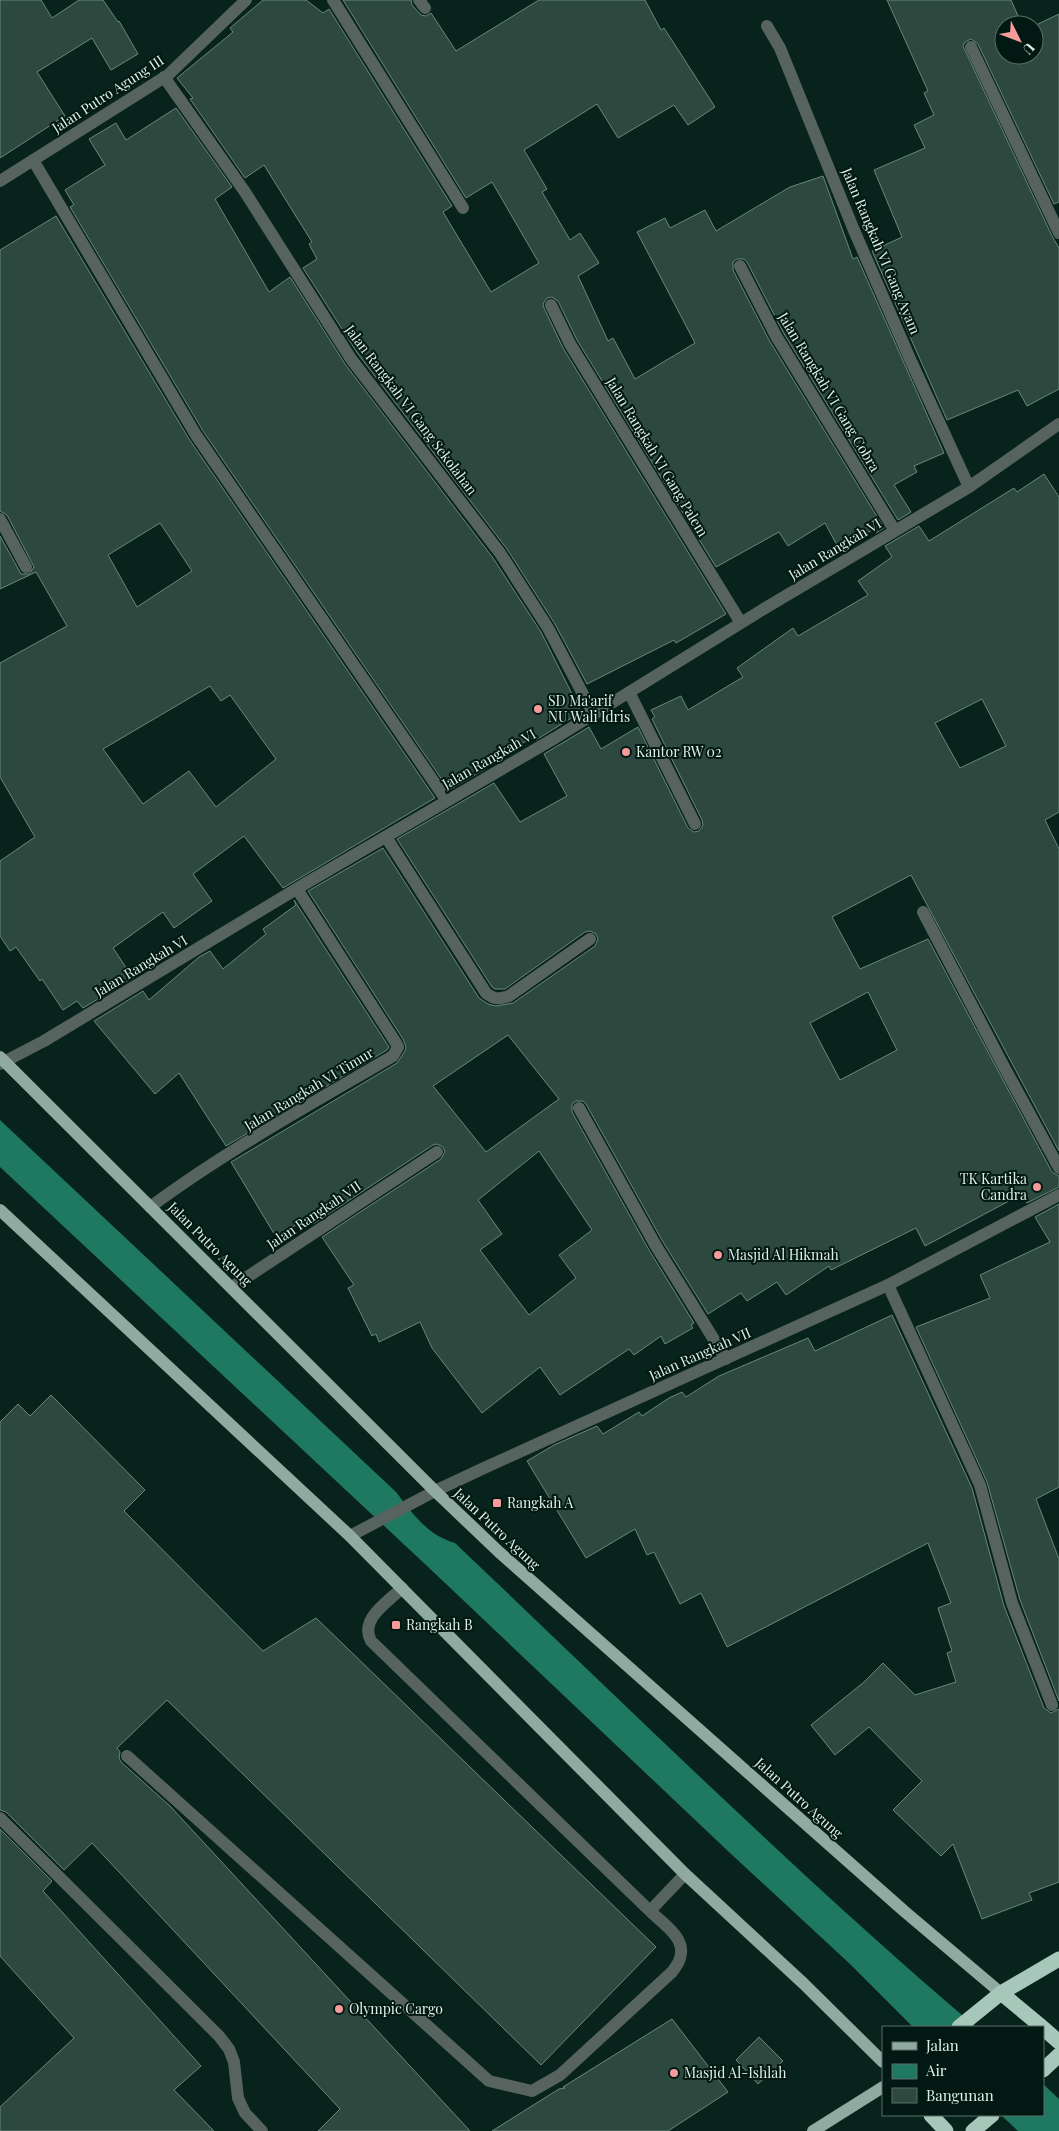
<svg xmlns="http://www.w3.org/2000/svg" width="1059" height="2131" font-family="'Playfair Display',serif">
	<rect width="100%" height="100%" fill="#07231b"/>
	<path fill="#1f7961" d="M0 1120 396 1492C413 1514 427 1535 455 1543 627 1706 796 1874 976 2027H913L850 1964 730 1853 426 1565 0 1167Z
		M1043 2084 1059 2099V2131H1018L1001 2115H1043Z"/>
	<path fill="#2d483e" stroke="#6a877d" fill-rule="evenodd" d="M0 0H41L52 18 79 0H103L118 22 119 21 138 54 111 70 92 38 37 72 65 116 0 158Z
		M263 0H306L323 13 329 9 452 206 443 212 491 292 539 263 492 182 466 198 343 0H411L412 5 421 15 426 16 431 13 456 51 539 0H645L661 30 664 28 715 107 688 125 674 105 618 138 597 104 524 150 547 189 542 192 570 240 580 233 599 263 578 276 608 341 613 338 635 379 695 343 637 232 665 218 670 228 705 210 716 231 790 187 823 176 853 259 857 257 944 453 914 466 917 472 894 485 911 512 898 520 783 332 747 262 744 259H737L733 262V270L769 340 884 528 876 533 874 529 839 549 825 523 788 546 779 532 716 567 577 340 558 301 552 297 547 298 543 304 544 308 563 348 726 614 676 643 674 640 587 684 555 624 507 549 358 354 303 268 317 259 309 244 312 242 264 165 245 178 190 99 193 98 177 78 233 32 230 28Z
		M887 0H1011L1022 25H1004V55H1034V26L1059 14V202L1054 204 978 44 971 39 965 42 963 46 1052 236 1059 248V389L1027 406 1018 390 947 420 872 251 902 237 874 170 925 148 914 125 934 115 924 93 928 91Z
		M176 108 232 187 215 199 269 292 290 277 345 364 493 558 541 632 581 712 536 740 534 737 482 765 485 769 449 790 203 431 70 207 74 205 65 190 105 165 89 139 116 123 126 140Z
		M56 216 189 439 435 798 283 888 244 836 193 874 212 901 174 928 163 912 113 948 133 978 83 1008 77 1001 63 1010 42 979 40 981 16 947 10 951 0 936V861L35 837 0 777V663L67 626 36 572 0 589V536L21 574H29L34 567 7 515 0 511V250ZM160 523 192 571 137 607 108 555ZM210 686 221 701 230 695 276 759 216 807 189 771 143 804 103 749Z
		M1044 474 1059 497V812L1045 820 1059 849V1151L911 875 832 917 860 969 928 939 1052 1172 1059 1176V1187L1027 1203 1022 1194 925 1246 916 1228 831 1270 829 1266 786 1295 777 1282 747 1301 741 1293 708 1314 663 1242 586 1104 583 1101H576L572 1104V1112L649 1250 694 1323 691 1325 693 1328 665 1344 661 1336 634 1355 629 1349 560 1395 540 1367 482 1413 432 1348 420 1322 379 1342 376 1334 372 1336 348 1288 354 1285 322 1237 441 1159 445 1152 443 1147 437 1144 433 1145 313 1224 309 1217 276 1237 231 1162 397 1063 405 1051 406 1047 403 1039 308 891 383 848 479 998 488 1004 496 1006 513 1003 595 946 598 939 596 934 590 931 585 932 505 989H495L492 987 397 839 494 783 520 822 567 796 544 754 589 727 601 749 638 727 688 828 694 832 699 831 703 825 702 820 652 719 655 717 651 710 681 696 688 710 743 677 737 668 793 628 798 636 868 595 858 581 892 557 885 546 919 526 929 541 1014 488 1017 492ZM982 699 1006 746 960 768 935 723ZM868 992 897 1050 840 1080 810 1023ZM508 1035 559 1099 486 1152 433 1086ZM539 1151 592 1230 559 1255 576 1278 529 1315 480 1250 502 1234 478 1200Z
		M294 900 389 1047 387 1050 226 1146 179 1073 155 1094 94 1021 143 991 149 1000 199 957 210 951 223 969 266 934 263 929 296 905Z
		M1059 1204V1487L1036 1499 1059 1559V1701L1020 1600 987 1482 916 1327 990 1298 980 1275 1050 1242 1035 1217Z
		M892 1315 972 1488 1004 1606 1044 1708 1051 1713 1059 1709V1882L1029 1893 1032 1900 982 1919 953 1844 941 1856 893 1810 922 1781 869 1727 835 1755 811 1725 864 1682 883 1663 915 1695 956 1682 947 1653 952 1651 938 1608 951 1603 928 1543 727 1647 701 1593 680 1604 654 1552 647 1555 635 1529 586 1558 527 1461 554 1445 597 1426 603 1434 639 1412 642 1416 669 1398 682 1392 686 1397 719 1376 808 1338 815 1351Z
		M51 1395 145 1490 124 1511 263 1651 316 1618 656 1947 541 2065 167 1700 117 1748 120 1752 119 1758 121 1762 170 1806 470 2131H318L340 2109 92 1843 64 1870 6 1812 0 1810V1422L18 1404 30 1416Z
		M0 1829 52 1881 43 1891 201 2066 174 2090 214 2131H0V2107L74 2038 0 1956Z
		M672 2019 728 2092 668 2131H492L559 2089 565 2088 563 2087Z
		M759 2037 783 2061 758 2084 736 2060Z"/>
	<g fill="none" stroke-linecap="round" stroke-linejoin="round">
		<path stroke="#57635f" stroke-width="12" d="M888 1285 980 1485 1012 1603 1052 1705
			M402 1588C388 1602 359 1619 371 1641L650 1911 685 1874
			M127 1756 489 2081 532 2091 560 2075 672 1972C675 1968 679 1963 680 1958 687 1938 662 1923 650 1911
			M0 1818 219 2036 229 2049 234 2062 238 2098 245 2113 262 2131"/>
		<path stroke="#57635f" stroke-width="12" d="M333 0 463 208
			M419 0 425 8
			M767 26 780 48 853 228 910 359 969 487
			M971 47 1059 233
			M164 77 245 192 351 359 500 553 548 628 594 715
			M33 160 196 435 447 801
			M0 181 168 75 246 0
			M740 266 776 336 895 531
			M551 305 570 344 741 623
			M0 519 26 567
			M629 692 695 824
			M386 837 486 993C495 1000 499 999 509 996L590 939
			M923 912 1003 1065 1059 1168
			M0 1064 44 1041 308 882 555 738 762 610 969 487 1059 424
			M579 1108 656 1246 726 1359
			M150 1207C227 1150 311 1104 393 1056L398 1047 396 1043 297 889
			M232 1287 437 1152
			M350 1536 435 1491 484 1468 888 1285 1059 1195"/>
		<path stroke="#91aaa1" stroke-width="12" d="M0 1057 435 1491 499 1552 904 1911 1001 1993
			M0 1210 350 1536 685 1874 804 1984 883 2062
			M813 2131 883 2087"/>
		<path stroke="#a8c7bb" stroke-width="15" d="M1001 1993 1042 2027
			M959 2027 1001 1993 1059 1959
			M1043 2028 1059 2042
			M1043 2070 1059 2055
			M931 2115 946 2131
			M973 2131 992 2115"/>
	</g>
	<g fill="#f59b99" stroke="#011912" stroke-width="2">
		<circle cx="538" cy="709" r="5"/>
		<circle cx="626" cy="752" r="5"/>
		<circle cx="1037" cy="1187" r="5"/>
		<circle cx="718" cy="1255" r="5"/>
		<rect x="492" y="1498" width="10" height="10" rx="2.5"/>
		<rect x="391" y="1620" width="10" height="10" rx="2.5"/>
		<circle cx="339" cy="2009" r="5"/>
		<circle cx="674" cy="2073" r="5"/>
	</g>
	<g text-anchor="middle" stroke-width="4" stroke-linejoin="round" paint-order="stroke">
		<g font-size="14" fill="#dfeee8" stroke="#011912">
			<text transform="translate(108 94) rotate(-33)" y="5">Jalan Putro Agung III</text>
			<text transform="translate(881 251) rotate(67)" y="5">Jalan Rangkah VI Gang Ayam</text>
			<text transform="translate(829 392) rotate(59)" y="5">Jalan Rangkah VI Gang Cobra</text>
			<text transform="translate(411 410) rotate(53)" y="5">Jalan Rangkah VI Gang Sekolahan</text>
			<text transform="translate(657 457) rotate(59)" y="5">Jalan Rangkah VI Gang Palem</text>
			<text transform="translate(835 549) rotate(-31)" y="5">Jalan Rangkah VI</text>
			<text transform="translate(489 759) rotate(-30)" y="5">Jalan Rangkah VI</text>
			<text transform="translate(141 966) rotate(-31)" y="5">Jalan Rangkah VI</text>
			<text transform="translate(309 1089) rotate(-31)" y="5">Jalan Rangkah VI Timur</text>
			<text transform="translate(314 1215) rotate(-34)" y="5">Jalan Rangkah VII</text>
			<text transform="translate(210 1244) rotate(45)" y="5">Jalan Putro Agung</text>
			<text transform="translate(700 1354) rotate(-24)" y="5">Jalan Rangkah VII</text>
			<text transform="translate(497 1529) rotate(43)" y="5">Jalan Putro Agung</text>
			<text transform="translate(799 1798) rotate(42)" y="5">Jalan Putro Agung</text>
		</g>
		<g font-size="14" fill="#dfeee8" stroke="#011912" text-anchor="start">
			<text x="548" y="706">SD Ma'arif<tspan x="548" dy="16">NU Wali Idris</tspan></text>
			<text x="636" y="757">Kantor RW 02</text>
			<text x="1027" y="1184" text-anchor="end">TK Kartika<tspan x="1027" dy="16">Candra</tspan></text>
			<text x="728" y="1260">Masjid Al Hikmah</text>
			<text x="507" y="1508">Rangkah A</text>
			<text x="406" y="1630">Rangkah B</text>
			<text x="349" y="2014">Olympic Cargo</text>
			<text x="684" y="2078">Masjid Al-Ishlah</text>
		</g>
	</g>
	<rect x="882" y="2026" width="162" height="90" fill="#011912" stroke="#5a6e68"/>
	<rect x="892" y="2042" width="25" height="8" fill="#91aaa1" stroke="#5a6e68"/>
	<text x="926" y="2051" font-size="15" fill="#dfeee8">Jalan</text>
	<rect x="892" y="2064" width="25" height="15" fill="#1f7961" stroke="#5a6e68"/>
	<text x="926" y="2076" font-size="15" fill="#dfeee8">Air</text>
	<rect x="892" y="2088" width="25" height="15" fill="#2d483e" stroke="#5a6e68"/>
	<text x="926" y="2101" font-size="15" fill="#dfeee8">Bangunan</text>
	<g transform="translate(1019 40) rotate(132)"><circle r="24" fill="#011912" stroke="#5a6e68"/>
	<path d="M0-4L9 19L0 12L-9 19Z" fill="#f59b99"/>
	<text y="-8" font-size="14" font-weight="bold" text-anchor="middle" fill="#dfeee8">U</text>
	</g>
</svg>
